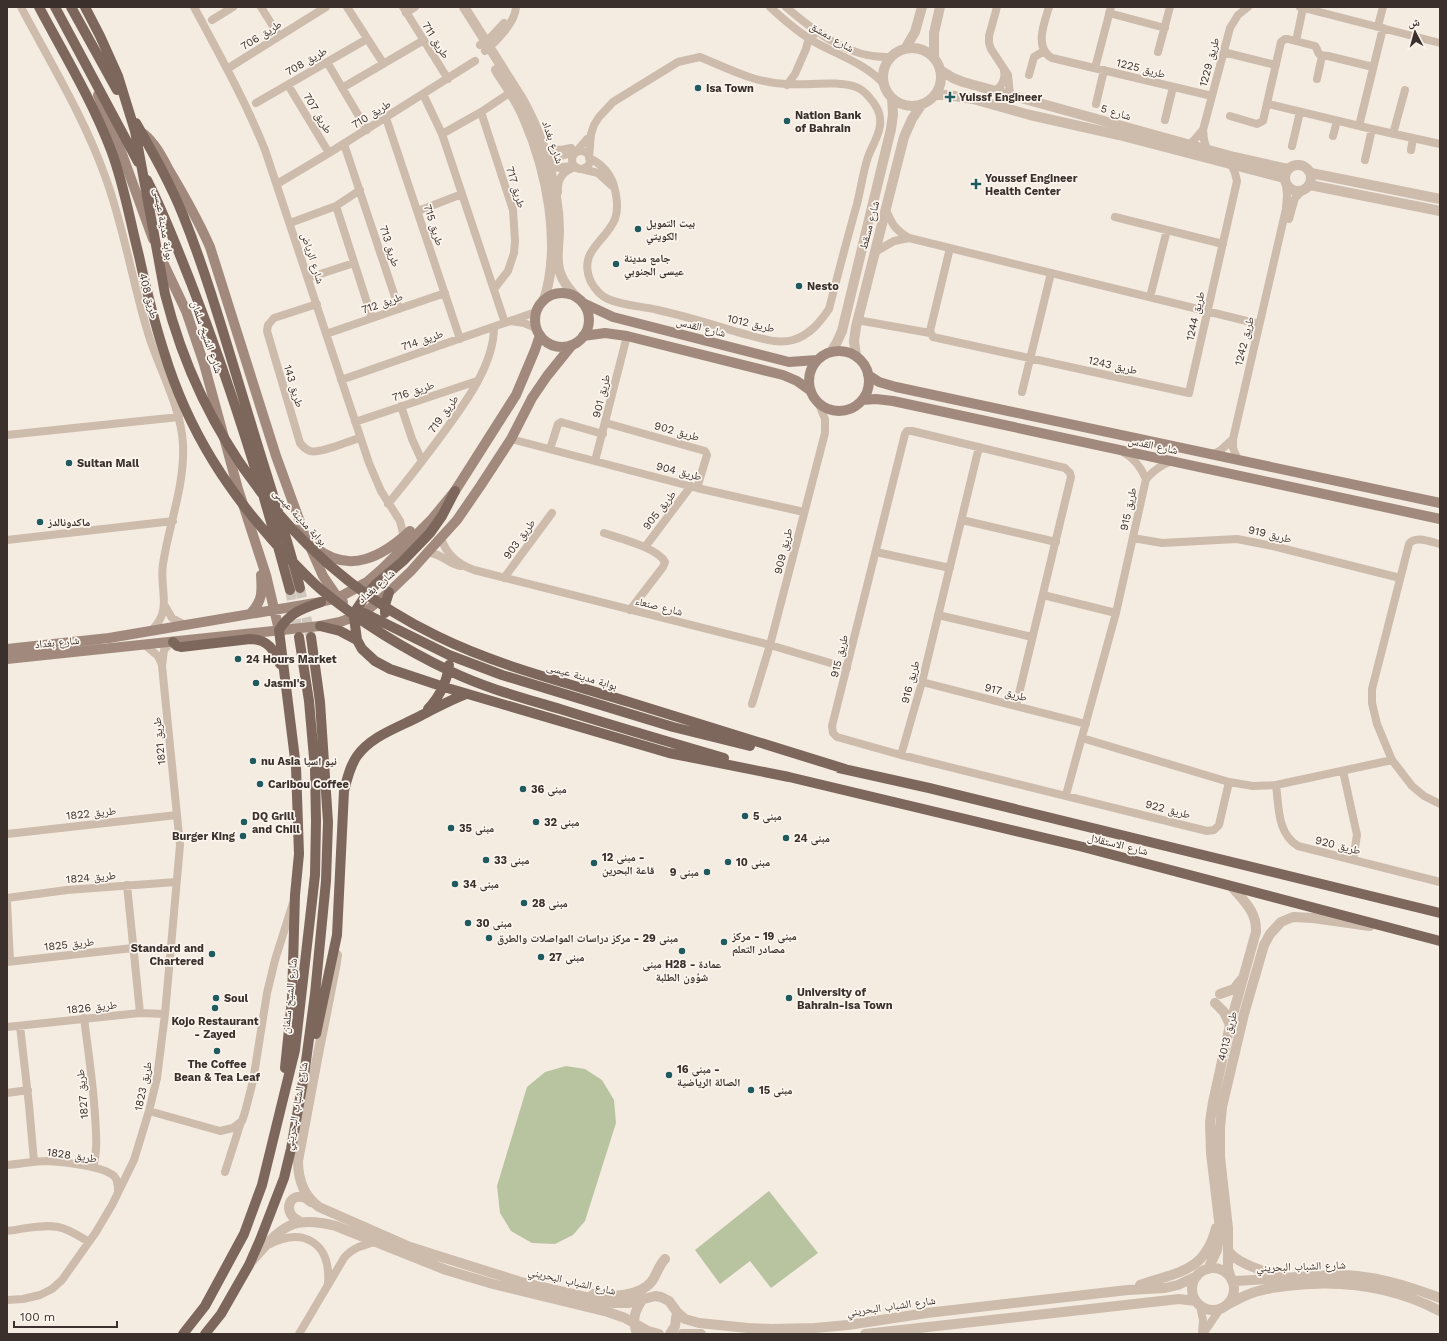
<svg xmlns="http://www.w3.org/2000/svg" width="1447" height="1341" font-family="'Work Sans','Noto Naskh Arabic',sans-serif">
	<rect width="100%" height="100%" fill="#f4ebe1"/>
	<path fill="#b8c4a0" d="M566 1066 585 1069 602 1080 614 1100 616 1123 585 1221 573 1235 555 1244 532 1243 511 1231 500 1213 497 1186 527 1087 545 1072Z
		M769 1191 818 1253 771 1288 750 1261 720 1284 695 1250Z"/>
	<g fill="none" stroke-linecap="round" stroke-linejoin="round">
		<path stroke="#cfc6bd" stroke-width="10" stroke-dasharray="10 5" stroke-linecap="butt" d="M300 588 310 635
			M290 590 299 637"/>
		<path stroke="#cdbbac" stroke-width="8" d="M21 7C50 62 84 117 105 176 124 227 132 281 148 333 159 369 181 407 183 444 185 485 169 524 163 564 159 590 173 609 152 630
			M194 7C219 54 245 100 265 150L369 463 381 491 400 521 404 537
			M261 7 279 36
			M347 7 383 63
			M403 7 448 79
			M770 7C783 19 798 32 813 41 837 55 865 63 884 84
			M786 7C815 32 850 59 890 57
			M997 7 989 36V43L991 49 1008 75 1010 95
			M1049 7C1044 23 1034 48 1052 58L1212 96
			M1300 7 1440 43
			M406 13 415 7
			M1109 13 1165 28
			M212 20 233 7
			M1378 26 1383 7
			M1296 41 1303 8
			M480 45 492 36 504 23
			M485 51C496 42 515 23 516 7
			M1158 52 1170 7
			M1223 52 1276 65
			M700 57C729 69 755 83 786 84 808 86 836 80 856 87 865 90 876 104 879 113 884 129 873 143 868 157 863 172 861 188 857 204 847 239 838 274 829 309 820 322 810 335 793 340 775 345 754 336 737 332 711 324 685 316 658 310 642 306 624 306 608 299 601 296 595 289 591 282 577 251 605 243 615 219 619 208 617 197 614 186 610 173 602 164 589 158L591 134 594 125 599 117 613 102 678 62Z
			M327 62 367 130
			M1095 68 1111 7
			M227 69 326 7
			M1029 75 1034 57 1044 51
			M1317 79 1322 56
			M288 85 329 153
			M787 85 795 74 806 49 809 37 813 36
			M342 88 424 40
			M995 91C1002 86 1006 80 1004 71
			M423 94 442 134 505 323
			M256 103 367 39
			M1096 104 1104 70
			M1268 104 1372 129 1440 144
			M481 112 513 210 515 241 514 253 508 271 494 289
			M1230 116 1257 124 1263 121 1281 42 1285 39H1288L1315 46C1321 54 1314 55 1328 56L1373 67
			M386 118 460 339
			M1165 120 1173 87
			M1359 126 1383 28
			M442 134 481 112 505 96
			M1393 134 1405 90
			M1333 136 1337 121
			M344 144 399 309
			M1189 145 1196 138 1203 130
			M1292 146 1300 112
			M553 149 561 150 571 148
			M1207 150 1204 140 1203 130 1230 28 1238 15 1248 7
			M1411 150 1413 138
			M572 160a9 9 0 1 1 18 0a9 9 0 1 1-18 0Z
			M1365 160 1372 129
			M544 164C554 157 564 154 575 153L587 139
			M545 169 571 166
			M582 169 598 173 611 185
			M277 184 329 153 475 61
			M558 192C557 179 563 170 576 167
			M336 206 372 318
			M886 210C892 224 895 230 909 238L1259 324
			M418 211 462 194
			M1115 217 1223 244
			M1289 219 1295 198 1303 190
			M290 223 336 206 360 190
			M950 248 930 331 933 337 1189 393 1237 181 1235 173 1231 164
			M875 252 894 241 909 238
			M308 278 354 263
			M1150 297 1167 230
			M317 304 274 318 268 325 267 331 300 443C303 447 305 449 310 451 321 454 348 441 360 438
			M857 320 930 333
			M511 321 524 323 536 328
			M326 334 445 293
			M341 380 536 312
			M1022 392 1051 273
			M401 406 412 439 422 461
			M355 422 477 381
			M606 423 705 451 707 455 697 488
			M7 435 179 417
			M511 439 697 488 804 512
			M550 449 558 424 561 422 603 434
			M1123 452C1134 458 1141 467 1146 479
			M1212 455 1221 450 1233 439
			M1238 460 1233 448V439L1286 209 1287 195 1286 184
			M595 461 627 336
			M388 504C406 482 424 459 441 436 463 406 494 366 494 327
			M962 520 1056 542
			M604 533C619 538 658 548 665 562L663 567 630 610
			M441 537C445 554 459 565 474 570L770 645 847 668
			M1133 538 1162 543 1237 539 1273 546 1400 578
			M7 540 173 521
			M1440 544C1431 542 1415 535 1409 544L1372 689V703L1377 724 1392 760 1412 786 1424 796 1440 804
			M645 547 691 486
			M876 552 950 568
			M427 553C441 552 448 565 461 566
			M504 578 552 513
			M1043 595 1116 613
			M165 606 172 618 185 625
			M938 615 1032 637
			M145 645 158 656 162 665
			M922 682 1086 724
			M752 704 770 645 825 433V419L818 402
			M1016 706 1071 477 1070 473 1065 468 912 431H907L905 434 832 726 833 733 837 737 901 755 1207 831 1214 830 1219 825 1229 782
			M1082 738 1229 782 1253 786 1276 785 1392 760
			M901 755 922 682 979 447
			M1343 771 1357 835 1353 860
			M1276 785C1279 807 1277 833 1298 846L1440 882
			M1066 795 1116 613 1146 479C1153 471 1161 465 1172 461
			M7 834 177 815
			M127 885 140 1013
			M7 898 67 890 176 882
			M7 902 10 961
			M7 962 133 948
			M84 1018C88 1050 93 1082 95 1115 96 1133 98 1150 93 1167
			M20 1026 29 1105 34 1162
			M7 1027 140 1013 165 1014
			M7 1093 28 1090
			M149 1111 220 1131 233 1128 242 1121 245 1112 253 1081 267 993 275 960 293 903
			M7 1165C20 1164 34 1161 48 1161 63 1162 103 1166 114 1176 118 1180 118 1185 118 1191
			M225 1172 241 1122
			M7 1231C23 1229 42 1224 58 1227 69 1229 79 1236 89 1242
			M268 1245C304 1226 331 1243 328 1284
			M7 1300 23 1299 40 1295 52 1289 62 1280 96 1232 112 1205 134 1160 149 1111 157 1078 165 1014 180 845 162 666 164 650 171 642
			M1200 1306 1203 1320 1202 1334
			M299 1334 344 1258C352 1248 363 1245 375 1242
			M1203 1334 1220 1309"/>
		<path stroke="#cdbbac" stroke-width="10" d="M464 7 522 99C539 129 550 163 556 197 558 208 559 219 559 230 559 244 555 262 561 275 564 284 571 291 577 298
			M883 77a29 29 0 1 1 58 0a29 29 0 1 1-58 0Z
			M905 49 915 32 922 7
			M934 58V33L940 7
			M496 70C506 86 517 101 524 118 547 171 562 244 544 300
			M940 70 953 78 963 82 1234 157 1288 169
			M935 95H948L973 99 1030 115 1119 135 1284 178
			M1285 178a13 13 0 1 1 26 0a13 13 0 1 1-26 0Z
			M1311 173 1440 199
			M1310 185 1440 211
			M831 352 837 342 842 331 891 129 893 114 892 98
			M856 356 854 341 856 327 904 137 912 119 922 104
			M337 955 335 968 318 1054 298 1161C298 1179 304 1196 319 1207L410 1247 521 1282 613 1303H629L655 1296 661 1297 669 1301 677 1312 685 1319 699 1323 748 1328 771 1329 815 1328 848 1325 927 1313 1128 1290 1165 1288 1178 1285 1197 1276
			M1220 994 1234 989 1241 980
			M1215 1003 1224 1012 1230 1025
			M299 1221C283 1214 288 1194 302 1197 305 1197 308 1200 311 1202
			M1228 1249C1232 1262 1269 1274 1282 1275
			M252 1261C281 1228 290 1214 336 1226L446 1270 493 1284 608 1312 625 1318 648 1331 659 1334
			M1192 1289a21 21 0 1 1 42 0a21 21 0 1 1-42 0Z
			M1208 1269 1217 1250 1220 1229 1211 1153 1210 1122 1213 1102 1230 1025 1256 932C1257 912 1244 901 1232 887
			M1231 1278 1228 1269V1228L1220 1157V1128L1222 1107 1244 1014 1264 945 1270 934 1281 922 1293 917 1313 918 1370 926
			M1232 1281C1266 1280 1299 1276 1333 1275 1370 1274 1406 1285 1440 1298
			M1140 1285C1176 1272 1205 1273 1216 1228
			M593 1294C611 1297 640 1297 652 1281 657 1274 659 1265 665 1259
			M1227 1305C1235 1301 1243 1296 1252 1293 1262 1289 1274 1288 1285 1286 1340 1279 1391 1285 1440 1311
			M637 1334C632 1319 634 1313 642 1300
			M670 1334 675 1326 677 1312
			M682 1334H701
			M865 1334 1170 1300 1179 1299 1196 1301"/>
		<path stroke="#a18a7d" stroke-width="10" d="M98 95 122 154 153 239
			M144 134C155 143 162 157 169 170 184 195 198 220 210 247L276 456 304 533 323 576 338 598 343 602
			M160 256 186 311 204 364 238 489 266 575 279 630
			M535 320a27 27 0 1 1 54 0a27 27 0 1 1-54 0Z
			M583 303 613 317 789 362 817 360
			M583 336 605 333 627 336 783 375 797 381 811 391
			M809 381a30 30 0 1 1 60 0a30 30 0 1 1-60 0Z
			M868 375 879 382 896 387 1440 503
			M862 400 876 399 893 401 1440 519
			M316 548C350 575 383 556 410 531
			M251 613C263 600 262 591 261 575
			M7 649 109 638 321 602 338 598 367 582 383 568 432 519 455 491 516 395 535 350 540 335
			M7 659 320 626 340 622 364 613 389 592 411 571 427 553 457 520 481 485 511 439 532 398 547 376 572 345"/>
		<path stroke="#7d675c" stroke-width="10" d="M39 7C64 54 92 100 111 150 124 184 130 221 139 256 146 288 154 321 164 352 188 431 229 494 285 554 298 567 310 581 324 592 363 624 406 650 450 671 485 688 523 698 560 709 614 726 669 742 724 758
			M55 7 138 162
			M71 7 117 90
			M85 7 100 36 118 76 135 131 165 294C202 441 300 570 437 636 498 666 564 682 629 702 701 725 773 747 845 769
			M136 123C153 153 170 183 183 215 209 280 228 349 249 417 266 474 285 530 300 588
			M147 180C164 213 177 248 191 283 230 383 262 486 290 590
			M455 491 442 516 430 533 403 561 376 584 364 598 356 610 354 617 357 640 362 649 375 661 390 669 444 687 669 753 789 777 1083 847 1440 941
			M364 613 449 655 502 675 673 727 750 746
			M385 613V605L389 592
			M320 626 340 631 357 640
			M173 642 177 646 181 647 250 639C268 639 274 650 280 664
			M428 709C440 696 447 682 449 665
			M839 768 929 788 1440 913
			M316 1034 337 935 344 791C347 779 350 766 357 756 372 735 400 727 422 715 436 708 450 700 466 694
			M285 1068 292 1000 295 895 299 854 296 767 279 630C290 612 302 609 321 602
			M183 1334 205 1306 244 1234 262 1185 295 1050 315 875 316 821 315 769 309 701 299 637
			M205 1334 221 1314 249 1265 260 1240 284 1178 291 1149 304 1076 315 994 326 881 328 822 320 702 311 637"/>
	</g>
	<g fill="#1f5a5e" stroke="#fbf5ee" stroke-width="1.5">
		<circle cx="698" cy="88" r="4"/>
		<path d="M948 91h4v4h4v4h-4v4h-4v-4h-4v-4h4z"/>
		<circle cx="787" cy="121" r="4"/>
		<path d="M974 178h4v4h4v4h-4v4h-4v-4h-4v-4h4z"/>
		<circle cx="638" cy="229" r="4"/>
		<circle cx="616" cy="264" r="4"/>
		<circle cx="799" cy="286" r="4"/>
		<circle cx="69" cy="463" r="4"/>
		<circle cx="40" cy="522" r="4"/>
		<circle cx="238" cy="659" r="4"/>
		<circle cx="256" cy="683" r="4"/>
		<circle cx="253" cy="761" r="4"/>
		<circle cx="260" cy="784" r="4"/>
		<circle cx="523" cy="789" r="4"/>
		<circle cx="745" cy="816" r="4"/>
		<circle cx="244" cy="822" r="4"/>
		<circle cx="536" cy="822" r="4"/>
		<circle cx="451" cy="828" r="4"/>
		<circle cx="243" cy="836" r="4"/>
		<circle cx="786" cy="838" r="4"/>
		<circle cx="486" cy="860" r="4"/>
		<circle cx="728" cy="862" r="4"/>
		<circle cx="594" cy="863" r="4"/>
		<circle cx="707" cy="872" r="4"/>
		<circle cx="455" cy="884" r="4"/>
		<circle cx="524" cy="903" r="4"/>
		<circle cx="468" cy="923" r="4"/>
		<circle cx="489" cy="938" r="4"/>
		<circle cx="724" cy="942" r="4"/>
		<circle cx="682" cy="951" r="4"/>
		<circle cx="212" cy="954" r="4"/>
		<circle cx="541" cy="957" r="4"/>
		<circle cx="216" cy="998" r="4"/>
		<circle cx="789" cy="998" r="4"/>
		<circle cx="215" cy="1008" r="4"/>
		<circle cx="217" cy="1051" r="4"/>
		<circle cx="669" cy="1075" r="4"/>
		<circle cx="751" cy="1090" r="4"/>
	</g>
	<g text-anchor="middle" stroke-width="3.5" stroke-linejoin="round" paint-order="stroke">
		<g font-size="11" fill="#3b302b" stroke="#fbf5ee">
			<text transform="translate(261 35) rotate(-32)" y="4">طريق 706</text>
			<text transform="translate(832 37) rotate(30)" y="4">شارع دمشق</text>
			<text transform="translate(436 40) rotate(58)" y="4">طريق 711</text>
			<text transform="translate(306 61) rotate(-30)" y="4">طريق 708</text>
			<text transform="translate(1209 62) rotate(-75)" y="4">طريق 1229</text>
			<text transform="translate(1141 68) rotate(14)" y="4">طريق 1225</text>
			<text transform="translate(1116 112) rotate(16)" y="4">شارع 5</text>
			<text transform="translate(318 113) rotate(59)" y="4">طريق 707</text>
			<text transform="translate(371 114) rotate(-32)" y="4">طريق 710</text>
			<text transform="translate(553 142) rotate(71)" y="4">شارع بغداد</text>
			<text transform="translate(516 187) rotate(73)" y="4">طريق 717</text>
			<text transform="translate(164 224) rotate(80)" y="4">بوابة مدينة عيسى</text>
			<text transform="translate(434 225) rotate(72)" y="4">طريق 715</text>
			<text transform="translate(869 225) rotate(-75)" y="4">شارع مسقط</text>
			<text transform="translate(390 246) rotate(72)" y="4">طريق 713</text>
			<text transform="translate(313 258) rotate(72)" y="4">شارع الرياض</text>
			<text transform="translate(149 296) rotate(75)" y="4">طريق 408</text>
			<text transform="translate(382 303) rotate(-19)" y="4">طريق 712</text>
			<text transform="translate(1195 316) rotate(-77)" y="4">طريق 1244</text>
			<text transform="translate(751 323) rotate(13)" y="4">طريق 1012</text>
			<text transform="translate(701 327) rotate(14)" y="4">شارع القدس</text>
			<text transform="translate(207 337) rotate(71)" y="4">شارع الشيخ سلمان</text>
			<text transform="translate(422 340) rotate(-19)" y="4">طريق 714</text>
			<text transform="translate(1244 341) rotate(-76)" y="4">طريق 1242</text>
			<text transform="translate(1113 365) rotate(13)" y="4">طريق 1243</text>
			<text transform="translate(294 386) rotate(73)" y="4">طريق 143</text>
			<text transform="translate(413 391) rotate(-18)" y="4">طريق 716</text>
			<text transform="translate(601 396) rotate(-76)" y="4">طريق 901</text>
			<text transform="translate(443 414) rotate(-54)" y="4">طريق 719</text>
			<text transform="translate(677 431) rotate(15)" y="4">طريق 902</text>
			<text transform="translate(1153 445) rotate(12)" y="4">شارع القدس</text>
			<text transform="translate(679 471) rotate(14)" y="4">طريق 904</text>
			<text transform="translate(1128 509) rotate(-78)" y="4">طريق 915</text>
			<text transform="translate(659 510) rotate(-52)" y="4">طريق 905</text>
			<text transform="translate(300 517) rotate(47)" y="4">بوابة مدينة عيسى</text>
			<text transform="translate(1270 534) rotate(13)" y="4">طريق 919</text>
			<text transform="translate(519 539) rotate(-54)" y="4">طريق 903</text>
			<text transform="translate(783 551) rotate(-76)" y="4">طريق 909</text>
			<text transform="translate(376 586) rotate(-41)" y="4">شارع بغداد</text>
			<text transform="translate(659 606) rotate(14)" y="4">شارع صنعاء</text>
			<text transform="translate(57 642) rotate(-6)" y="4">شارع بغداد</text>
			<text transform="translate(839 656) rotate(-76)" y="4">طريق 915</text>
			<text transform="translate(582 676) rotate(16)" y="4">بوابة مدينة عيسى</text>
			<text transform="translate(910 682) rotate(-75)" y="4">طريق 916</text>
			<text transform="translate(1006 692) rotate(14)" y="4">طريق 917</text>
			<text transform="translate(159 741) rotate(-96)" y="4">طريق 1821</text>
			<text transform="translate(1168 809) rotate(14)" y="4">طريق 922</text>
			<text transform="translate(91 813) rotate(-6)" y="4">طريق 1822</text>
			<text transform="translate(1118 844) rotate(14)" y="4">شارع الاستقلال</text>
			<text transform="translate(1338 845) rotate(14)" y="4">طريق 920</text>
			<text transform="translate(91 877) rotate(-5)" y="4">طريق 1824</text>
			<text transform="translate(69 944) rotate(-6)" y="4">طريق 1825</text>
			<text transform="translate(289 996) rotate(-84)" y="4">شارع الشيخ سلمان</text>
			<text transform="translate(92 1007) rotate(-6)" y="4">طريق 1826</text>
			<text transform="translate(1227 1036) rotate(-76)" y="4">طريق 4013</text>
			<text transform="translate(143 1086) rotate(-78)" y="4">طريق 1823</text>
			<text transform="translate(82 1094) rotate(-95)" y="4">طريق 1827</text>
			<text transform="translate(296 1106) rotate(-80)" y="4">شارع الشباب البحريني</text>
			<text transform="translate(72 1155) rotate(8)" y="4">طريق 1828</text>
			<text transform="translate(1301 1266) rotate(-2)" y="4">شارع الشباب البحريني</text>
			<text transform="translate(572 1281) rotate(13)" y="4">شارع الشباب البحريني</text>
			<text transform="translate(891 1306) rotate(-8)" y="4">شارع الشباب البحريني</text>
		</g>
		<g font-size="11" font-weight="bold" fill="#3b302b" stroke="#fbf5ee" text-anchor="start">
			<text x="706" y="92">Isa Town</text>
			<text x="959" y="101">Yuissf Engineer</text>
			<text x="795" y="119">Nation Bank<tspan x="795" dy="13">of Bahrain</tspan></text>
			<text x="985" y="182">Youssef Engineer<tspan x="985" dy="13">Health Center</tspan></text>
			<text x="646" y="227">بيت التمويل<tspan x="646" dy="13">الكويتي</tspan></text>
			<text x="624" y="262">جامع مدينة<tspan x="624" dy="13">عيسى الجنوبي</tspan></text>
			<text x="807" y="290">Nesto</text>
			<text x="77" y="467">Sultan Mall</text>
			<text x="48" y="526">ماكدونالدز</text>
			<text x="246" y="663">24 Hours Market</text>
			<text x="264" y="687">Jasmi's</text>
			<text x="261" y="765">nu Asia نيو اسيا</text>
			<text x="268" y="788">Caribou Coffee</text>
			<text x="531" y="793">مبنى 36</text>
			<text x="252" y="820">DQ Grill<tspan x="252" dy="13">and Chill</tspan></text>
			<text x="753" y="820">مبنى 5</text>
			<text x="544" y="826">مبنى 32</text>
			<text x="459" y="832">مبنى 35</text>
			<text x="235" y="840" text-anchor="end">Burger King</text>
			<text x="794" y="842">مبنى 24</text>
			<text x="602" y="861">مبنى 12 -<tspan x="602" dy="13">قاعة البحرين</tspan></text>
			<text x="494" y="864">مبنى 33</text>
			<text x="736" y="866">مبنى 10</text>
			<text x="699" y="876" text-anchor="end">مبنى 9</text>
			<text x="463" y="888">مبنى 34</text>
			<text x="532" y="907">مبنى 28</text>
			<text x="476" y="927">مبنى 30</text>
			<text x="732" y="940">مبنى 19 - مركز<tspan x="732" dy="13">مصادر التعلم</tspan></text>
			<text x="497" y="942">مبنى 29 - مركز دراسات المواصلات والطرق</text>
			<text x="204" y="952" text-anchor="end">Standard and<tspan x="204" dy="13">Chartered</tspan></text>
			<text x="549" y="961">مبنى 27</text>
			<text x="682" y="968" text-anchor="middle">مبنى H28 - عمادة<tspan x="682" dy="13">شؤون الطلبة</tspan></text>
			<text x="797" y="996">University of<tspan x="797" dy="13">Bahrain-Isa Town</tspan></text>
			<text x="224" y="1002">Soul</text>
			<text x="215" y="1025" text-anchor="middle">Kojo Restaurant<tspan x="215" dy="13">- Zayed</tspan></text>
			<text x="217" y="1068" text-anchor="middle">The Coffee<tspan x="217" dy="13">Bean &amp; Tea Leaf</tspan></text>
			<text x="677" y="1073">مبنى 16 -<tspan x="677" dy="13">الصالة الرياضية</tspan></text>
			<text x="759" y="1094">مبنى 15</text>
		</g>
	</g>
	<rect width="1447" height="1341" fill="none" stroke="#3b302b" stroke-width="16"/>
	<g transform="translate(1415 32) rotate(354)" stroke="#fbf5ee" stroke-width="3" paint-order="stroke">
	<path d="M0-3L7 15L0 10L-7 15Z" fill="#3b302b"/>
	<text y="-6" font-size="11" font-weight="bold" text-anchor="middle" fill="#3b302b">ش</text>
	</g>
	<path d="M14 1321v6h103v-6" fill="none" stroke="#3b302b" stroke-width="2"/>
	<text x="20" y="1321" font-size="12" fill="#3b302b" stroke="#fbf5ee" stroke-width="3" paint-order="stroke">100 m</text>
</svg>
